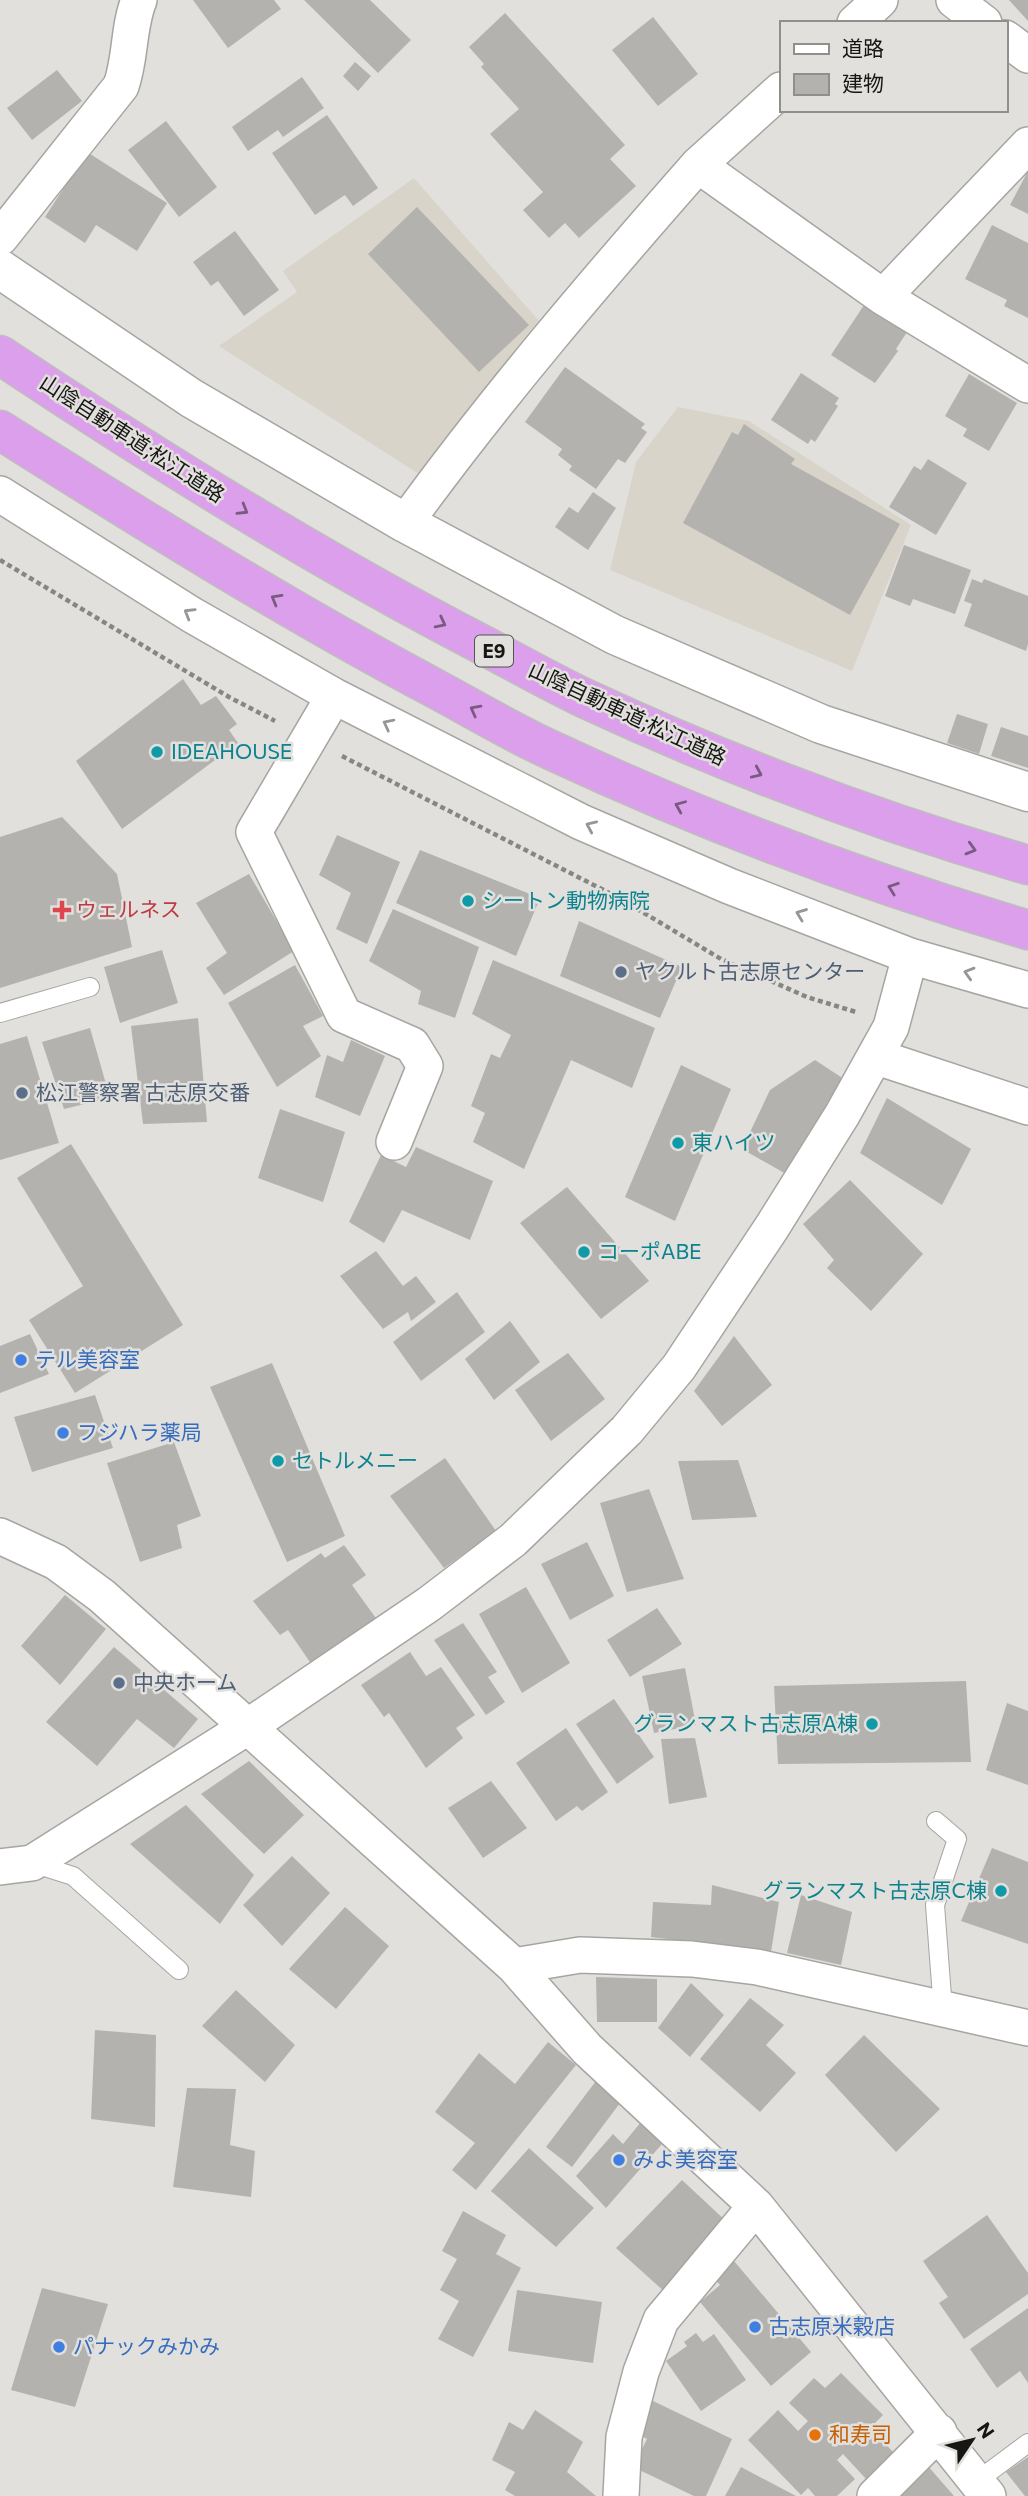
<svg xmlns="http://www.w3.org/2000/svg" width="1028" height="2496" font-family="Commissioner,'Noto Sans JP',sans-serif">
	<rect width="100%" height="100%" fill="#e1e0dc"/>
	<path fill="#d8d4c9" d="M414 178 540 322 419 474 219 346 297 292 283 271Z
		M678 407 749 421 911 525 852 671 610 570 636 462Z"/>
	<path fill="#b4b2ae" d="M193 0H274L281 9 228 48Z
		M304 0H370L411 40 378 73Z
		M1009 0H1028V21Z
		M505 13 625 145 610 159 636 186 579 238 565 223 549 238 523 210 543 192 490 134 519 109 481 67 484 64 469 47Z
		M653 17 698 74 658 106 612 50Z
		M355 62 371 76 358 91 343 76Z
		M57 70 82 101 32 140 7 108Z
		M302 77 324 108 283 137 278 130 248 151 232 127Z
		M327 115 378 188 353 206 345 195 315 215 272 153Z
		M166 121 217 187 179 217 128 150Z
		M87 152 167 203 137 251 96 225 85 243 45 217Z
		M1028 171V214L1010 205Z
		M417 207 529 325 479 372 368 254Z
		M992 225 1028 243V318L1004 306 1007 300 965 279Z
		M235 231 279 290 244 316 218 281 211 286 193 262Z
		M864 305 907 332 896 349 898 351 875 383 831 355Z
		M565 367 645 424 641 428 647 432 625 463 618 459 596 489 569 470 572 466 558 455 562 449 525 422Z
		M801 373 839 398 835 404 838 406 815 442 811 439 808 444 771 420Z
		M969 374 1017 403 989 451 963 436 967 429 945 416Z
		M744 424 795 459 791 464 900 524 850 615 683 523 732 432 738 435Z
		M928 459 967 483 936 535 889 507 914 466 921 470Z
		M593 492 616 508 588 550 555 527 569 507 578 513Z
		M904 545 971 570 955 614 913 599 910 606 885 596Z
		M972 579 982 583 984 579 1028 596V644L1026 651 964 626 972 604 964 601Z
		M183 679 201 705 216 696 237 724 229 730 238 743 122 829 76 761Z
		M957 714 988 724 979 754 947 743Z
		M1001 727 1028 736V768L991 756Z
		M62 817 117 874 132 947 0 988V837Z
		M337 835 400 862 367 944 336 929 351 893 319 875Z
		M420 850 540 898 516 956 396 903Z
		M249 874 294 951 224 995 206 968 227 953 196 903Z
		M393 909 479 947 455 1018 418 1004 421 991 369 961Z
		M579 921 682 967 660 1018 560 976Z
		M162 950 178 1003 120 1023 104 967Z
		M493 960 655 1028 632 1088 571 1060 524 1169 473 1142 485 1113 471 1106 491 1054 500 1058 511 1035 472 1014Z
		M295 965 323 1016 303 1026 321 1056 277 1087 228 1003Z
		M198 1018 207 1122 143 1124 131 1026Z
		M90 1028 110 1098 64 1109 42 1042Z
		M27 1036 59 1143 0 1160V1044Z
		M351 1040 385 1056 360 1116 315 1097 327 1055 343 1062Z
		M815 1060 850 1083 793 1178 742 1149 770 1090Z
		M681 1065 731 1089 675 1221 625 1197Z
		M887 1098 971 1149 942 1205 860 1153Z
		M280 1109 345 1132 323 1202 258 1178Z
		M71 1144 183 1325 75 1393 29 1320 83 1286 17 1178Z
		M416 1147 493 1181 470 1240 402 1210 384 1243 349 1222 381 1155 406 1167Z
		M850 1180 923 1254 871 1311 827 1268 834 1260 803 1224Z
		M567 1187 649 1281 601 1319 520 1223Z
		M376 1251 403 1286 416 1276 436 1302 411 1321 408 1312 383 1329 340 1276Z
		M457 1292 485 1332 421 1381 393 1342Z
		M510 1321 540 1362 494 1400 465 1359Z
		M30 1334 49 1374 0 1393V1346Z
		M734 1336 772 1385 722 1426 694 1391Z
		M568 1353 605 1399 551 1441 515 1390Z
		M272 1363 345 1536 287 1562 210 1387Z
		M95 1395 113 1448 32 1472 14 1417Z
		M174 1442 201 1516 177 1525 182 1548 140 1562 107 1463Z
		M445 1458 496 1531 444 1568 390 1496Z
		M738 1460 757 1517 692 1520 678 1461Z
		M649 1489 684 1579 627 1592 600 1503Z
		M587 1542 614 1596 570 1620 541 1564Z
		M344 1545 366 1575 352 1585 378 1621 314 1668 288 1630 280 1635 253 1601 321 1553 325 1558Z
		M526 1587 570 1663 522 1693 479 1614Z
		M65 1595 106 1629 60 1685 21 1646Z
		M657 1608 682 1644 630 1677 607 1640Z
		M463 1623 497 1672 488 1677 505 1702 486 1715 434 1640Z
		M114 1647 198 1719 174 1748 137 1719 97 1766 46 1722Z
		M410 1652 426 1676 441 1667 475 1715 456 1728 463 1738 426 1768 389 1713 384 1717 361 1685Z
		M685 1668 696 1725 654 1733 642 1676Z
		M966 1681 971 1762 778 1764 774 1686Z
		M614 1699 654 1757 617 1784 576 1724Z
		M1007 1703 1028 1711V1785L986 1770Z
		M566 1728 608 1792 582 1811 577 1806 556 1821 516 1763Z
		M695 1738 707 1797 669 1804 661 1739Z
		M249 1761 304 1815 264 1854 201 1794Z
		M491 1781 527 1828 483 1858 448 1808Z
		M186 1805 254 1875 220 1924 130 1844Z
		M992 1848 1028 1862V1944L961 1921Z
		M292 1856 330 1893 282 1946 243 1905Z
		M712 1885 779 1902 771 1952 651 1937 653 1902 711 1905Z
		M801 1895 852 1912 841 1965 787 1953Z
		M345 1907 389 1946 336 2009 289 1969Z
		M596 1977 657 1979V2022H597Z
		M691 1983 724 2015 690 2057 658 2028Z
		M236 1990 295 2045 265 2082 202 2026Z
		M750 1998 784 2025 766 2045 796 2073 760 2112 700 2059Z
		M95 2030 156 2035 155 2127 91 2119Z
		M864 2035 940 2109 896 2152 825 2075Z
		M548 2042 576 2065 476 2190 452 2170 475 2143 435 2112 479 2053 515 2084Z
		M596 2081 620 2103 572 2167 546 2147Z
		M187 2088 236 2089 230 2145 255 2151 251 2197 173 2187Z
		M641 2122 662 2144 606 2208 576 2176 613 2134 623 2144Z
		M529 2148 594 2208 556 2247 491 2191Z
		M682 2180 727 2222 666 2293 616 2248Z
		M463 2211 506 2235 496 2254 521 2268 473 2357 438 2339 459 2301 440 2290 457 2259 442 2251Z
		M987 2215 1028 2273V2294L964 2339 939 2303 948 2297 923 2261Z
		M734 2261 811 2352 771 2386 700 2302 720 2285 714 2278Z
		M42 2288 108 2304 75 2407 11 2390Z
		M517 2290 602 2302 593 2363 508 2351Z
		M1028 2308V2383L1020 2371 997 2388 970 2349Z
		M696 2333 703 2342 714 2334 746 2380 701 2411 666 2361 687 2346 684 2342Z
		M841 2373 883 2415 870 2428 894 2453 867 2480 843 2454 837 2460 855 2479 837 2496H815L808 2488 801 2495 748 2440 778 2410 798 2431 808 2421 789 2403 814 2378 825 2388Z
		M651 2400 732 2439 706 2496H694L633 2467 647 2439 640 2435 649 2415 645 2413Z
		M535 2410 583 2442 567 2472 596 2496H515L505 2490 515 2472 492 2460 509 2422 523 2430Z
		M1028 2457V2496H1025L1006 2472Z
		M927 2465 954 2496H893Z
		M741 2467 796 2496H725Z"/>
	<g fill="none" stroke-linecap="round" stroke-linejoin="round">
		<defs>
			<path id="service" d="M0 1013 90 987
				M936 1821 957 1839 935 1905 943 2010
				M32 1863 73 1876 179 1970
				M977 2481 1028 2443"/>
			<path id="minor" d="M954 0 984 23
				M855 23 880 0
				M1005 38 1028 55
				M781 90 698 165 883 297 1028 385
				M0 238 121 86C131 58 128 27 139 0
				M883 297 1028 145
				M0 494 192 615 334 696 581 822 729 886 910 956 1028 990
				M405 523C495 399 596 281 698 165
				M334 696 254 832 344 1015 412 1045 425 1066 394 1142
				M877 1057 1028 1107
				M0 1536 56 1562 102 1596 514 1966 587 2049 756 2206 988 2496
				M0 1867 32 1863 249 1726 429 1604 513 1540 627 1430 679 1367 772 1227 842 1115 891 1027 910 956
				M514 1966 580 1955 692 1959 757 1967 1028 2028
				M621 2496 624 2437 641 2372 661 2320 756 2206
				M875 2496 939 2432"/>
			<path id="tertiary" d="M0 269 191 398 405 523 615 635 821 724 1028 792"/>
			<path id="motorway" d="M0 355C156 459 315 558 481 644 515 662 549 681 584 698 728 765 876 821 1028 865
				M0 430C143 520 287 610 436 689 475 710 513 733 553 751 707 823 866 882 1028 930"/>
		</defs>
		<use href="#service" stroke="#a6a5a1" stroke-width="20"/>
		<use href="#minor" stroke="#a6a5a1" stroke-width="38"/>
		<use href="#tertiary" stroke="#a6a5a1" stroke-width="41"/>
		<use href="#motorway" stroke="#bebebd" stroke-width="41"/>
		<path stroke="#878683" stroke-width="4.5" stroke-dasharray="5 3.5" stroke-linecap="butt" d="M0 560 229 697 275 721
			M342 756 619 898 721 959 807 997 856 1012"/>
		<use href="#service" stroke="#fff" stroke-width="18"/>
		<use href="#minor" stroke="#fff" stroke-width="35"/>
		<use href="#tertiary" stroke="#fff" stroke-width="38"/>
		<use href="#motorway" stroke="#dc9feb" stroke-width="38"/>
	</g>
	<defs><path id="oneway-chevron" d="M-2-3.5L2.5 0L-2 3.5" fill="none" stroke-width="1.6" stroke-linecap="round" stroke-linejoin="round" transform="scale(1.75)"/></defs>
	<g stroke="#795a80">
		<use href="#oneway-chevron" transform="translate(243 510) rotate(31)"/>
		<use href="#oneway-chevron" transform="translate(276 599) rotate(-150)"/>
		<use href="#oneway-chevron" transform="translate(441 623) rotate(27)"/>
		<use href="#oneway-chevron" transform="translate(475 710) rotate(-152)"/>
		<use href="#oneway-chevron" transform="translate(757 773) rotate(24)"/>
		<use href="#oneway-chevron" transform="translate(680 806) rotate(-157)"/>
		<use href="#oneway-chevron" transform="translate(971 849) rotate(16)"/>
		<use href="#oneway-chevron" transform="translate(893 888) rotate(-160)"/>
	</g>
	<g stroke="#969695">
		<use href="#oneway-chevron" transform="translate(189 613) rotate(-149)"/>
		<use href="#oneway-chevron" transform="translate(388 724) rotate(-153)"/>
		<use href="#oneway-chevron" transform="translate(591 826) rotate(-156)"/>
		<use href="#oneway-chevron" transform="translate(801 914) rotate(-159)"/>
		<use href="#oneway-chevron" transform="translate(969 973) rotate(-164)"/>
	</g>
	<g fill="#0f9aa8" stroke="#e1e0dc" stroke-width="2.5">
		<circle cx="157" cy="752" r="7"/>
		<circle cx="468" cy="901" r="7"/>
		<circle cx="678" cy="1143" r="7"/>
		<circle cx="584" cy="1252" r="7"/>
		<circle cx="278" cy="1461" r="7"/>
		<circle cx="872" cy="1724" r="7"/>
		<circle cx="1001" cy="1891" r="7"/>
	</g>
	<path fill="#e0444e" stroke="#e1e0dc" stroke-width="2.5" d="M58.5 899.5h7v7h7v7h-7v7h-7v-7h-7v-7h7z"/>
	<g fill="#5c6f8a" stroke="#e1e0dc" stroke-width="2.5">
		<circle cx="621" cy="972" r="7"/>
		<circle cx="22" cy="1093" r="7"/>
		<circle cx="119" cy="1683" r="7"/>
	</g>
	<g fill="#3f7fe0" stroke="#e1e0dc" stroke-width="2.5">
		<circle cx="21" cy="1360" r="7"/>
		<circle cx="63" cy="1433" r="7"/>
		<circle cx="619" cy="2160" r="7"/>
		<circle cx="755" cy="2327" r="7"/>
		<circle cx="59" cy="2347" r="7"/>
	</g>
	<circle fill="#e8710a" stroke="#e1e0dc" stroke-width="2.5" cx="815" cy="2435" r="7"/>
	<g text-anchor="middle" stroke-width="5" stroke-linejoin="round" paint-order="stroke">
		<rect fill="#e1e0dc" stroke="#535350" stroke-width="2" x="475" y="635.5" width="38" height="31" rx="5"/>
		<g font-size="19" font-weight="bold" fill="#161614">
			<text x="494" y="658">E9</text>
		</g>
		<g font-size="21" fill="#161614" stroke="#e1e0dc">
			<text transform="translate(132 439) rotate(33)" y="7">山陰自動車道;松江道路</text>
			<text transform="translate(627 714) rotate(25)" y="7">山陰自動車道;松江道路</text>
		</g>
		<g font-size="21" fill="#0d838f" stroke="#e1e0dc" text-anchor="start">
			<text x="171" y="759">IDEAHOUSE</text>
			<text x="482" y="908">シートン動物病院</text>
			<text x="692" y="1150">東ハイツ</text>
			<text x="598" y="1259">コーポABE</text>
			<text x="292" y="1468">セトルメニー</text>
			<text x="858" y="1731" text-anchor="end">グランマスト古志原A棟</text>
			<text x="987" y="1898" text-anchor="end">グランマスト古志原C棟</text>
		</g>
		<g font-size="21" fill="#be3a42" stroke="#e1e0dc" text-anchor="start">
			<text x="76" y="917">ウェルネス</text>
		</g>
		<g font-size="21" fill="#4e5e75" stroke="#e1e0dc" text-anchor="start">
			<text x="635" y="979">ヤクルト古志原センター</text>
			<text x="36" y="1100">松江警察署 古志原交番</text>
			<text x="133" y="1690">中央ホーム</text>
		</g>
		<g font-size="21" fill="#366cbe" stroke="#e1e0dc" text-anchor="start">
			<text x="35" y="1367">テル美容室</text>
			<text x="77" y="1440">フジハラ薬局</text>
			<text x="633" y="2167">みよ美容室</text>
			<text x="769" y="2334">古志原米穀店</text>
			<text x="73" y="2354">パナックみかみ</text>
		</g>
		<g font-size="21" fill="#c56008" stroke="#e1e0dc" text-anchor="start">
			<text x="829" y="2442">和寿司</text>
		</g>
	</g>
	<rect x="780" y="21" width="228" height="91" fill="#e1e0dc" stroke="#908f8c" stroke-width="2"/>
	<rect x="794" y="44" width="35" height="10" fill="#ffffff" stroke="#908f8c" stroke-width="2"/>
	<text x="842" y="56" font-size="21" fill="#161614">道路</text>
	<rect x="794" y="74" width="35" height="21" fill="#b4b2ae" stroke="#908f8c" stroke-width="2"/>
	<text x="842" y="91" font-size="21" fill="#161614">建物</text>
	<g transform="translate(972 2440) rotate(55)" stroke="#e1e0dc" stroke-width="5" paint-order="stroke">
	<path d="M0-5L12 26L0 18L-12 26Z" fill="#161614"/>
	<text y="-10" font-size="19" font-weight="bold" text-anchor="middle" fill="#161614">N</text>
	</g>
</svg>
